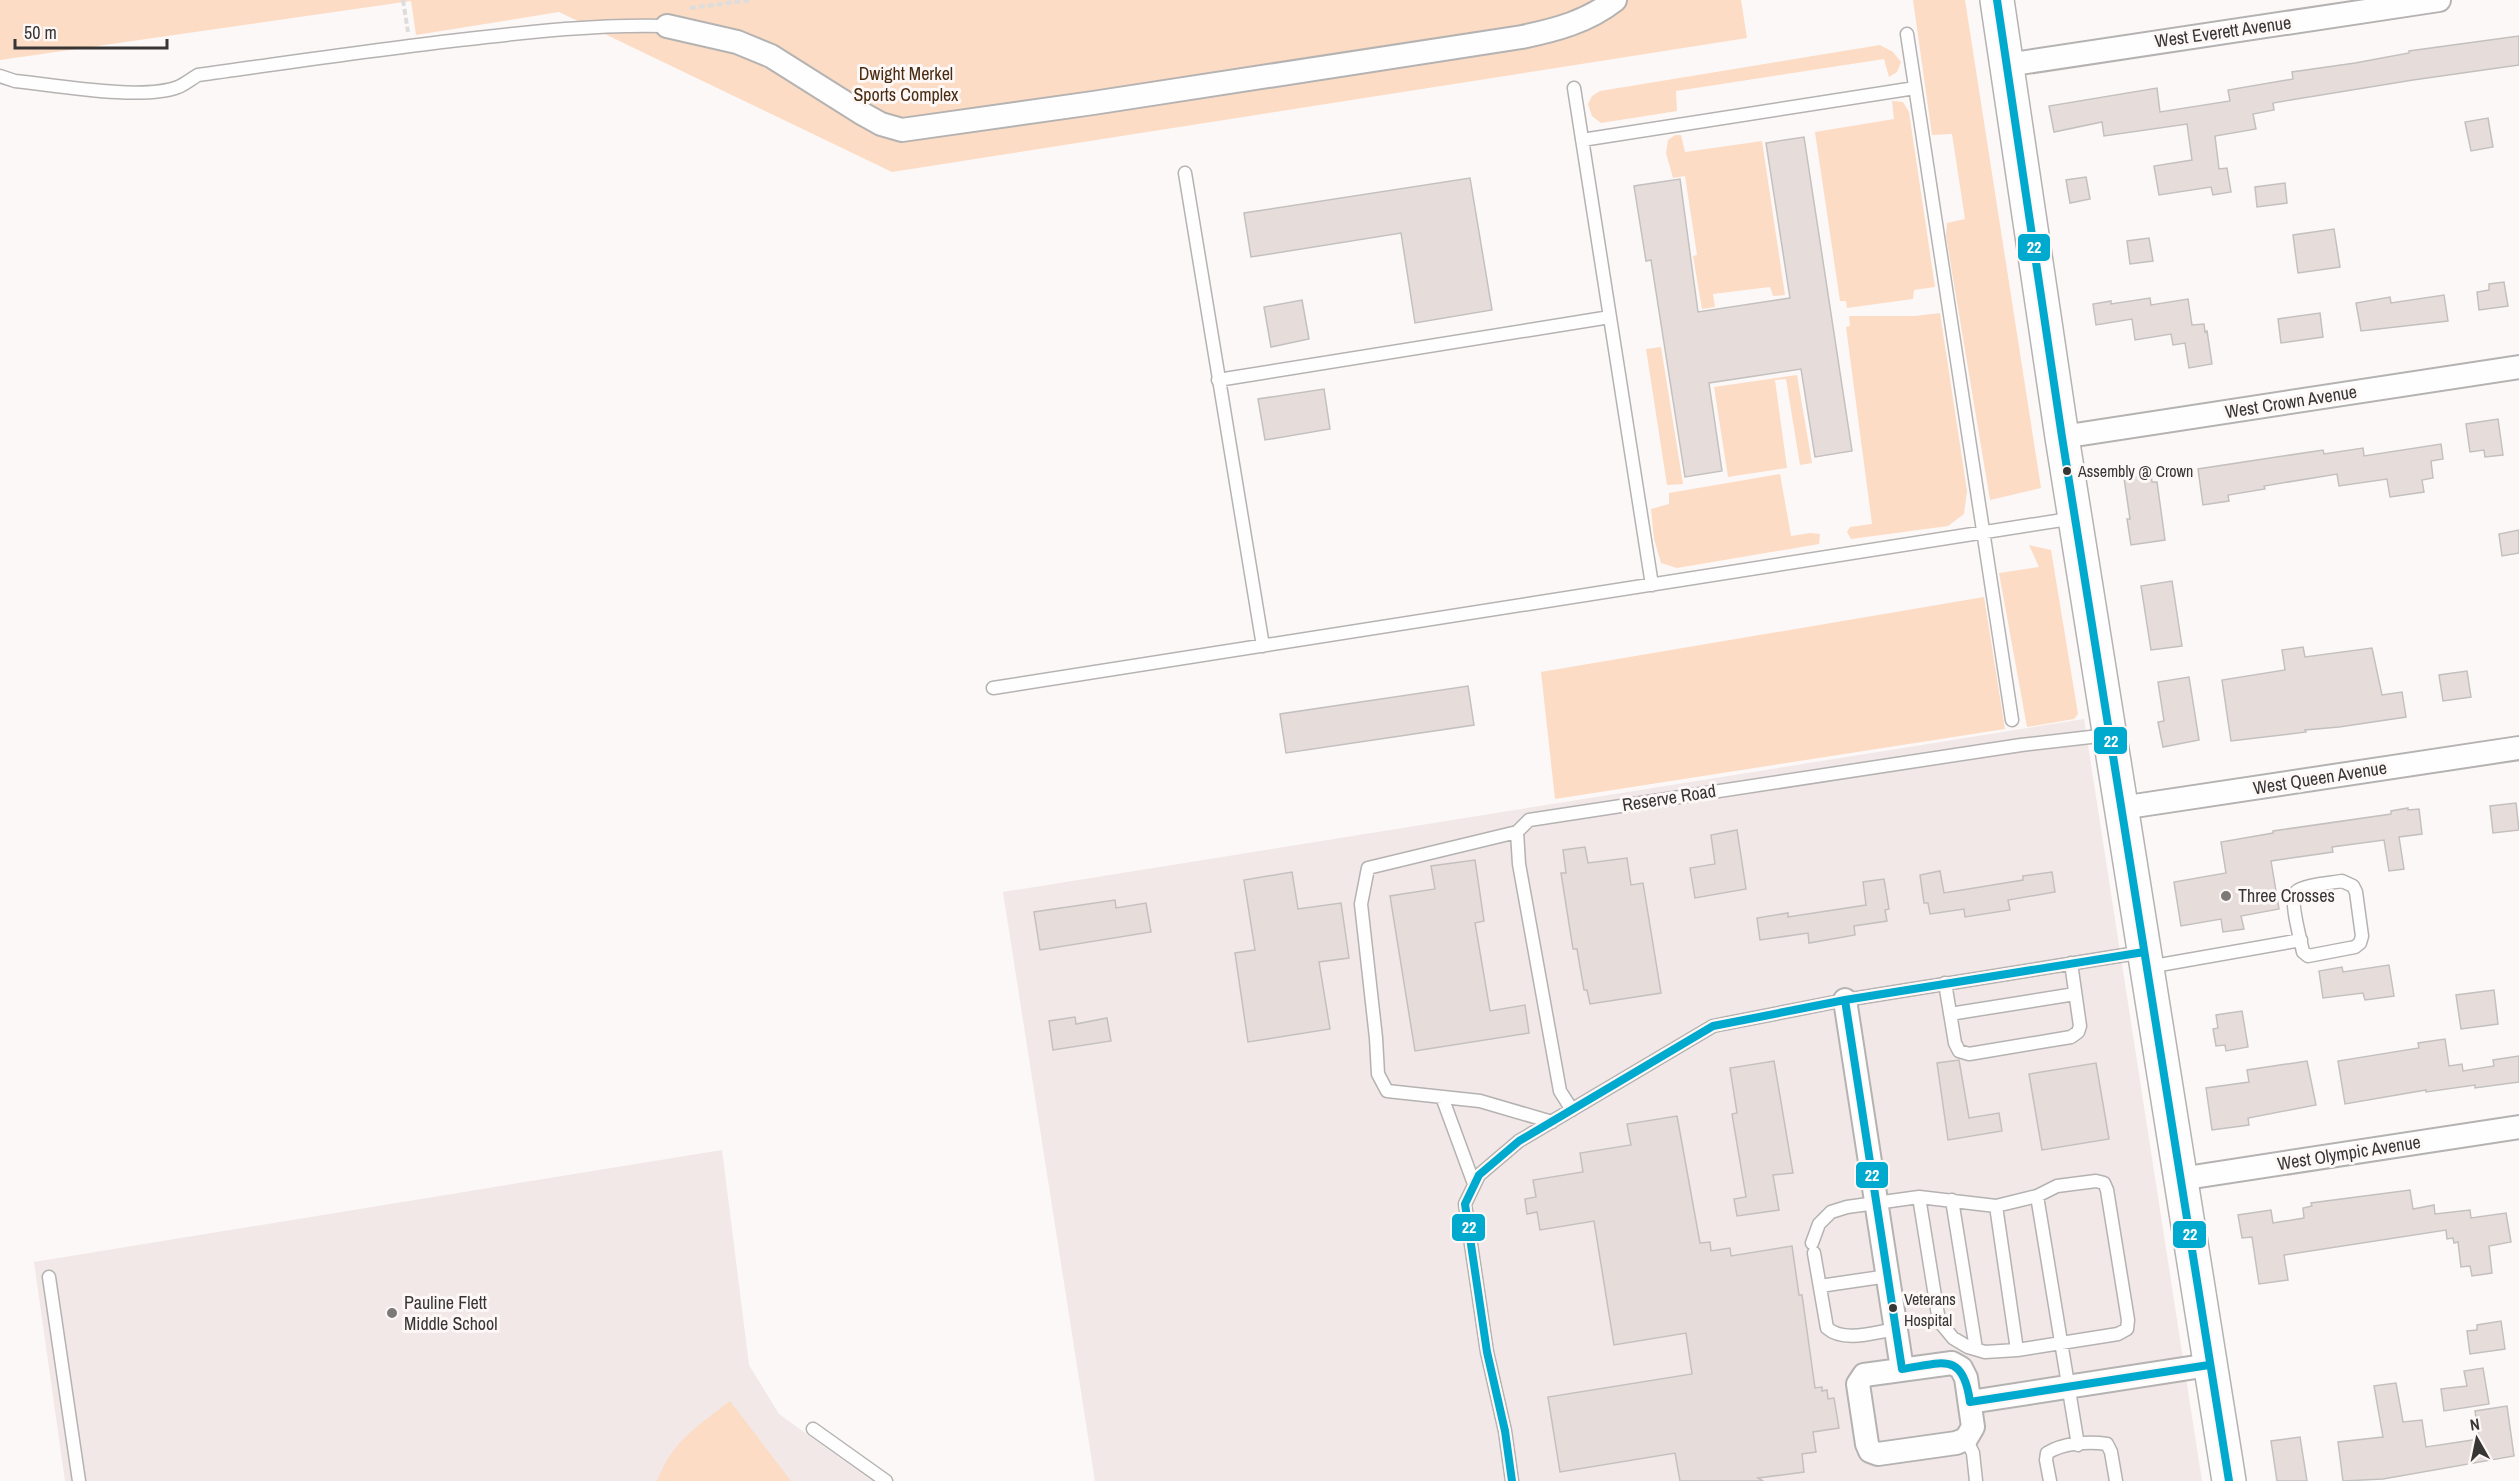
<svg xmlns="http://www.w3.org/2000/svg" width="2519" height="1481" font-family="'Archivo Narrow',sans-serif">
	<rect width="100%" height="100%" fill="#fcf8f7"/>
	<path fill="#f1e8e7" d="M2084 719 2202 1481H1095L1003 892Z
		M722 1150 749 1365 779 1414 872 1481H65L34 1262Z"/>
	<path fill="#fcdcc4" d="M0 0H1741L1747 38 892 172 559 12 416 35 411 1 0 60Z
		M1913 0H1965L2041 488 1990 500 1946 236 1947 223 1965 219 1952 134 1932 135Z
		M1880 45 1893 52 1901 62 1897 72 1889 77 1884 59 1676 91 1677 111 1601 123 1592 116 1588 104 1592 96 1600 91Z
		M1892 101 1903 102 1909 112 1935 287 1914 290 1913 299 1847 308 1846 301H1840L1815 132 1894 119Z
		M1675 135H1681L1685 152 1762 141 1785 295 1773 296 1770 287 1713 294 1715 307 1702 309 1693 256 1697 255 1685 176 1673 178 1666 153 1668 140Z
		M1940 313 1967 491 1964 514 1948 526 1851 539 1847 532 1850 527 1872 524 1846 327 1850 326 1849 316H1915Z
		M1661 347 1683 484 1667 485 1646 349Z
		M1797 375 1812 463 1800 465 1786 379 1775 380 1787 468 1728 477 1714 387Z
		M1780 474 1791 536 1810 533 1820 534 1819 544 1677 568 1661 563 1654 539 1651 509 1669 504V493Z
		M2029 545 2051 550 2078 714 2074 719 2027 727 1999 573 2039 567Z
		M1984 597 2005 729 1555 799 1541 672Z
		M730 1401 791 1481H657C673 1440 697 1427 730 1401Z"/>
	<path fill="#e6ddda" stroke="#c3c0bf" stroke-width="1.5" d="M2519 36V65L2413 80 2273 103 2274 110 2253 114 2256 129 2215 136 2219 169 2227 168 2231 192 2213 195 2211 187 2159 195 2154 166 2192 160 2187 124 2104 136 2102 122 2054 132 2049 106 2157 88 2160 112 2230 101 2228 90 2293 79 2292 72 2355 63 2409 53V51Z
		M2488 118 2493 147 2471 151 2465 122Z
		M1804 137 1852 451 1815 457 1801 369 1709 383 1722 471 1685 477 1651 260 1646 261 1634 186 1680 179 1698 312 1790 298 1766 143Z
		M2086 177 2090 199 2070 203 2066 180Z
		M1470 178 1492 310 1415 323 1401 233 1251 257 1244 213Z
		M2285 183 2287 203 2257 207 2255 187Z
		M2334 229 2340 267 2298 273 2293 235Z
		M2149 238 2153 261 2130 264 2127 241Z
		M2504 282 2508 306 2479 310 2477 292 2489 290V284Z
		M2444 295 2448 321 2361 331 2356 303 2390 297 2391 303Z
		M2150 298 2151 305 2188 299 2192 325 2204 324 2205 332 2207 331 2212 364 2189 368 2185 343 2173 345 2171 334 2135 340 2132 319 2096 325 2093 304 2111 301V304Z
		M1302 300 1309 339 1271 347 1264 307Z
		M2320 313 2323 337 2281 343 2278 319Z
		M1324 389 1330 429 1265 440 1258 399Z
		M2498 419 2503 455 2485 457 2484 450 2470 452 2466 424Z
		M2441 444 2443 459 2431 461 2433 478 2422 480 2424 492 2390 497 2387 479 2339 486 2337 474 2264 486 2265 489 2228 495 2229 501 2203 505 2198 469 2323 450 2324 454 2363 448 2364 456Z
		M2150 467 2152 482H2157L2165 540 2131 545 2127 519H2130L2123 471Z
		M2519 530V553L2502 556 2499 534Z
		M2172 581 2182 646 2151 650 2141 586Z
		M2303 647 2305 657 2372 648 2382 695 2402 692 2406 717 2339 727 2305 730 2306 732 2231 741 2222 680 2285 670 2282 650Z
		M2467 671 2471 697 2443 701 2439 675Z
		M2189 677 2199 740 2163 747 2158 722 2164 721 2158 682Z
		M1468 686 1474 725 1286 753 1280 714Z
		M2516 803 2519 830 2493 833 2490 806Z
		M2408 808V810L2419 809 2422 834 2399 837 2404 869 2389 871 2384 840 2332 847 2333 852 2271 861 2279 909 2241 916 2244 929 2223 932 2221 919 2181 926 2174 882 2226 873 2221 842 2273 833V831L2391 814V811Z
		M1737 830 1746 889 1695 898 1690 868 1715 864 1711 835Z
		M1585 847 1588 863 1627 858 1631 885 1643 883 1661 993 1590 1004 1587 990H1584L1577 949H1573L1561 873H1566L1563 850Z
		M1475 860 1484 921 1475 923 1490 1011 1525 1005 1529 1033 1415 1051 1390 896 1435 889 1431 866Z
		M1940 871 1944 893 2023 880V876L2052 872 2055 892 2008 900 2010 910 1965 917 1964 909 1930 914 1928 903H1924L1920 875Z
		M1292 872 1298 909 1341 903 1349 958 1319 962 1330 1029 1248 1042 1235 953 1255 950 1244 880Z
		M1884 879 1889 909 1885 910 1887 921 1854 926 1855 935 1809 943 1808 933 1760 940 1757 918 1788 913V917L1866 905 1863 882Z
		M1115 900 1116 908 1146 903 1151 932 1040 950 1034 912Z
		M2389 965 2394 996 2365 1000 2363 993 2323 998 2319 971 2342 967 2343 972Z
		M2494 990 2498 1024 2461 1029 2456 995Z
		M2242 1011 2248 1047 2226 1051 2225 1045 2216 1046 2213 1029 2218 1028 2216 1015Z
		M1075 1017 1076 1024 1107 1018 1111 1041 1053 1050 1049 1021Z
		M2445 1039 2449 1066 2462 1064 2463 1071 2494 1066 2493 1060 2519 1056V1082L2475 1088V1085L2426 1092V1090L2345 1104 2338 1061 2419 1048 2418 1043Z
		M1959 1060 1969 1118 1999 1113 2002 1131 1948 1140 1937 1063Z
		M1774 1061 1793 1173 1773 1175 1779 1210 1737 1216 1734 1199 1746 1197 1732 1114 1737 1113 1730 1068Z
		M2307 1061 2316 1105 2248 1118 2249 1125 2212 1130 2206 1088 2249 1082 2247 1070Z
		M2096 1063 2109 1139 2042 1150 2029 1074Z
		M1677 1116 1700 1243 1710 1242 1711 1251 1730 1248 1731 1256 1792 1246 1799 1295H1802L1815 1388 1822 1387V1391L1827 1390 1828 1399 1834 1398 1839 1428 1813 1432 1816 1452 1802 1454 1804 1472 1758 1478 1763 1481H1680L1675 1453 1560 1472 1548 1397 1692 1374 1686 1333 1614 1345 1594 1221 1540 1230 1537 1212 1527 1214 1525 1199 1536 1197 1533 1180 1583 1172 1580 1153 1631 1145 1627 1124Z
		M2410 1190 2413 1209 2434 1205 2435 1214 2470 1210 2471 1218 2506 1213 2511 1242 2489 1246 2492 1273 2472 1276 2470 1266 2461 1267 2458 1242 2454 1243 2453 1238 2447 1239 2446 1230 2284 1255 2288 1280 2259 1284 2252 1237 2242 1238 2238 1215 2271 1210 2273 1223 2304 1218 2303 1208 2312 1206 2311 1203Z
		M2501 1321 2505 1349 2470 1354 2467 1331 2477 1330V1325Z
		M2483 1368 2489 1404 2444 1411 2441 1389 2467 1386 2464 1371Z
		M2396 1383 2403 1422 2422 1420 2426 1447 2479 1439 2475 1411 2507 1406 2514 1456 2383 1479 2343 1481 2338 1442 2383 1437 2374 1386Z
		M2300 1437 2307 1481H2277L2271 1441Z"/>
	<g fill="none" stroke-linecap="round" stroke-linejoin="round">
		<defs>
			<path id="service" d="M1907 34 2012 720
				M0 76 15 81C55 85 142 101 178 87 184 85 191 79 198 75 285 63 372 50 459 40 529 32 597 24 667 26
				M1574 88 1652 585
				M1582 140 1915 88
				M1185 173 1263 646
				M1218 380 1610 317
				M993 688 2075 518
				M1517 832 1368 868 1361 904 1376 1038 1378 1074 1387 1091 1480 1101 1552 1122
				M2342 881 2353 886 2356 892 2362 936 2360 943 2355 947 2308 956 2303 952C2301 941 2289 900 2296 892 2302 885 2332 883 2342 881Z
				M2148 967 2301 940
				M1945 983 1955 1043 1959 1051 1969 1054 2071 1037 2078 1032 2080 1026 2071 963
				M1950 1014 2075 994
				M1442 1097 1474 1184
				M1572 1110 1560 1091 1519 864 1517 832 1529 820 2021 745 2108 735
				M2096 1181 2104 1183 2107 1190 2128 1320 2127 1329 2118 1334 2017 1350 1996 1206 2037 1196 2057 1186Z
				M2037 1196 2078 1445
				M1919 1197 1939 1321 1953 1338 1968 1347 1985 1352 2017 1350
				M1952 1200 1976 1349
				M1812 1243 1819 1224 1831 1212 1847 1207 1919 1197 1996 1206
				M1814 1253 1827 1328C1844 1343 1875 1332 1896 1329
				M49 1277 79 1481
				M1820 1286 1888 1276
				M813 1429 886 1481
				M1966 1439 1973 1453 1976 1481
				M1512 1481 1505 1431 1487 1352 1465 1204 1479 1175 1519 1141 1713 1026 1845 1000 2143 952
				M2050 1481 2046 1460 2047 1453C2063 1443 2089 1441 2107 1444L2111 1452 2116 1481"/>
			<path id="minor" d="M667 26 737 42 771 56 863 114 881 124 902 130 1093 103 1522 37C1555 30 1587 22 1615 0
				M2007 65 2439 0
				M2062 437 2519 367
				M2121 808 2519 748
				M1845 1000 1902 1369
				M2180 1179 2519 1127
				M1952 1363 1961 1368 1966 1378 1973 1427 1966 1439 1956 1443 1878 1454 1870 1451 1867 1444 1858 1384 1864 1375Z
				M1970 1402 2209 1365"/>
			<path id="secondary" d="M1997 0 2062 437 2229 1481"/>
		</defs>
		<use href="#service" stroke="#b5b2b2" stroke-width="15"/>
		<use href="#minor" stroke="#b5b2b2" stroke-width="26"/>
		<use href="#secondary" stroke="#b5b2b2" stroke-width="36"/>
		<path stroke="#ddd" stroke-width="4" stroke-dasharray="6 3" stroke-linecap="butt" d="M403 0 408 32
			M690 8 751 0"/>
		<use href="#service" stroke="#fffefe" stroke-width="12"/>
		<use href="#minor" stroke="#fffefe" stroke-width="22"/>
		<use href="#secondary" stroke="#fffefe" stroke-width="33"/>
		<defs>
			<path id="bus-1" d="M1997 0 2062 437 2229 1481
				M1845 1000 1902 1369C1943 1363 1963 1351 1970 1402L2209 1365
				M1512 1481 1505 1431 1487 1352 1465 1204 1479 1175 1519 1141 1713 1026 1845 1000 2144 952"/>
		</defs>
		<use href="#bus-1" stroke="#fdf7f6" stroke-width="12"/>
		<use href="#bus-1" stroke="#00a9ce" stroke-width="8"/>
	</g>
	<g fill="#383535" stroke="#fdf7f6" stroke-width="2">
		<circle cx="2067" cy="471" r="5"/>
		<circle cx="1893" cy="1308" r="5"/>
	</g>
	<g fill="#7d7979" stroke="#fdf7f6" stroke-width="2">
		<circle cx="2226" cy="896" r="6"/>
		<circle cx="392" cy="1313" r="6"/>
	</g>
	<g text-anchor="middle" stroke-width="6" stroke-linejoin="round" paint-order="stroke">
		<g font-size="16" fill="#383535" stroke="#fdf7f6" text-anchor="start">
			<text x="2078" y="477">Assembly @ Crown</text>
			<text x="1904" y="1305">Veterans<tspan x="1904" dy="21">Hospital</tspan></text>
		</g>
		<g font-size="18" fill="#383535" stroke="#fdf7f6">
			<text transform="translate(2223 32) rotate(-8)" y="6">West Everett Avenue</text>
			<text transform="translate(2291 402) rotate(-9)" y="6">West Crown Avenue</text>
			<text transform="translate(2320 778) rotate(-9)" y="6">West Queen Avenue</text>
			<text transform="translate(1669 798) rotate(-9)" y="6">Reserve Road</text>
			<text transform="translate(2349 1153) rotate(-9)" y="6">West Olympic Avenue</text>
		</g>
		<g font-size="18" fill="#492c12" stroke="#fdf7f6">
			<text x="906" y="80">Dwight Merkel<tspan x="906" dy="21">Sports Complex</tspan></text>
		</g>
		<g font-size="18" fill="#383535" stroke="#fdf7f6" text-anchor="start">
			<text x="2238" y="902">Three Crosses</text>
			<text x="404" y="1309">Pauline Flett<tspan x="404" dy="21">Middle School</tspan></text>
		</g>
	</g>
	<g stroke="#fdf7f6" stroke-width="2">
		<rect x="2017" y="233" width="34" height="29" rx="6" fill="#00a9ce"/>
		<rect x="2093" y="726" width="35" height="29" rx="6" fill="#00a9ce"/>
		<rect x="1855" y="1161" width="34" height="28" rx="6" fill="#00a9ce"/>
		<rect x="1451" y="1213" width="35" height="29" rx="6" fill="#00a9ce"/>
		<rect x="2172" y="1220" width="35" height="29" rx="6" fill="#00a9ce"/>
	</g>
	<g font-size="16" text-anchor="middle" font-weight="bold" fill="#fff">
		<text x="2034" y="253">22</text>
		<text x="2111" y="747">22</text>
		<text x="1872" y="1181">22</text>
		<text x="1469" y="1233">22</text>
		<text x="2190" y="1240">22</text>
	</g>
	<g transform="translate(2477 1439) rotate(351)" stroke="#fdf7f6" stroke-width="4.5" paint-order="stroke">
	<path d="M0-4.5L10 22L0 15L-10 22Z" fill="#383535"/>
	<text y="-9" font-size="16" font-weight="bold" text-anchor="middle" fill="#383535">N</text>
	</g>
	<path d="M15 39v9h152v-9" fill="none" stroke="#383535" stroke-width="3"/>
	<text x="24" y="39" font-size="18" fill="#383535" stroke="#fdf7f6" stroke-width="4.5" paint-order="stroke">50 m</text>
</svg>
